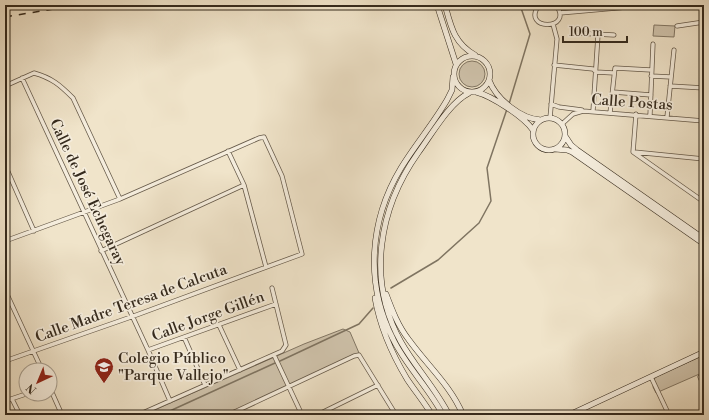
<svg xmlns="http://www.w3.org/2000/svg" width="709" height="420" font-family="'Libre Bodoni',serif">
	<rect width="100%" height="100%" fill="#f0e4ca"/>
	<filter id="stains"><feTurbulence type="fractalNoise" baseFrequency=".005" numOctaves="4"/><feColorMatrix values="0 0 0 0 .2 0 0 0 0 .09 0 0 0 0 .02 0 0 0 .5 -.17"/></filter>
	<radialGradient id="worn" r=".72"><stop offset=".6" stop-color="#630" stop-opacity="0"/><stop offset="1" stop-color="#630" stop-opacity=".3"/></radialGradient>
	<path fill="#d0c4ad" stroke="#827765" d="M654 25 675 26 674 37 653 36Z
		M459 74a13 13 0 1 1 26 0a13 13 0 1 1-26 0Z
		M343 329 350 332 359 353 226 415H143L304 344Z
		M704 355V372L656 393 653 387 655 377Z"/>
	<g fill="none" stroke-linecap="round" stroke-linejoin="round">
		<path stroke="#7f7461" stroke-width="1.5" d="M509 104 530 34 520 5
			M391 288 438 260 479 223 491 201 487 168 507 109
			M280 361 359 324 373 308
			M161 415 275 363"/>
		<defs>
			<path id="street" d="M539 5C520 31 575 31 556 5
				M560 13 651 5
				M677 26 704 22
				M575 33 614 35
				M554 65 593 69 596 72 614 73
				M651 76 671 77
				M22 78 148 350 170 401
				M5 86 34 73C52 78 60 85 73 98L120 199
				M670 86 704 88
				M613 92 651 95
				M551 104 559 107 582 110
				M593 111 598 35
				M610 113 615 68 651 70
				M636 114 633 152 704 202
				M650 115 653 44
				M667 117 674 50
				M550 118 557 39 553 24
				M702 120 704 104
				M562 124 573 114 583 111 704 121
				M228 151 244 185 266 267
				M634 152 704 159
				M5 165 34 231
				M5 241 120 199 259 138 264 137 282 176 302 254 131 317 5 361
				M101 251 244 185
				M5 290 42 370
				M219 325 240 370
				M184 337 205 385
				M148 350 276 304
				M274 355 302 415
				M651 377 669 415
				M700 377 704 386
				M50 388 62 415
				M12 399 20 415
				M5 401 26 394
				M138 415 282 351 286 345 272 288
				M228 415 354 356 359 355 396 415
				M317 415 378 385"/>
			<path id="secondary" d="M437 5 456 64
				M445 5C451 27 454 43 475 55
				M454 74a18 18 0 1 1 36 0a18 18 0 1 1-36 0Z
				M489 80C496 99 521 119 541 120
				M476 92C492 96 524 117 533 130
				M533 134a16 16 0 1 1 32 0a16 16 0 1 1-32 0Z
				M565 136 571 145 577 150 704 239
				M555 149 567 150 572 152 704 244
				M386 294C392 310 398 326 409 340 427 365 451 386 463 415
				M375 298C380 327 392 354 407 379 415 391 424 402 432 415
				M443 415C429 388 406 366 393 339 365 284 369 221 401 168 415 145 433 124 447 100L452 90 453 77
				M449 415C436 389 415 367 401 342 366 280 379 208 418 153 432 134 449 103 469 93
				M569 415 704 352"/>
		</defs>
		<use href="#street" stroke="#645848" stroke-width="5"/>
		<use href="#secondary" stroke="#352a1d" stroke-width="6"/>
		<use href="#street" stroke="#f5eddd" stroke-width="3.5"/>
		<use href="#secondary" stroke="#f5eddd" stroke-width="5"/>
		<path stroke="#352a1d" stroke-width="1.5" stroke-dasharray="7 7" stroke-linecap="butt" d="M5 17 78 5"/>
	</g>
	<defs>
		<symbol id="school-pin" viewBox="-11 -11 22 30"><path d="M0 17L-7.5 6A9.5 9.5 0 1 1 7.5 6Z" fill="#8f2418" stroke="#f5eddd"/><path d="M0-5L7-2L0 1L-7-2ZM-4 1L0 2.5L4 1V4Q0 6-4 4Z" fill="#fff"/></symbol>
	</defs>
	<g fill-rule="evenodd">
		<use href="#school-pin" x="93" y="356" width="22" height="30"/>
	</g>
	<g text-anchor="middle" stroke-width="3.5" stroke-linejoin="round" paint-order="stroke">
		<g font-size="15" fill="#352a1d" stroke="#f5eddd">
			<text transform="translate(632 102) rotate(4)" y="5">Calle Postas</text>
			<text transform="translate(88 192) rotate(65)" y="5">Calle de José Echegaray</text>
			<text transform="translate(131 303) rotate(-20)" y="5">Calle Madre Teresa de Calcuta</text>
			<text transform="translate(208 316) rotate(-20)" y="5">Calle Jorge Gillén</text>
		</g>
		<g font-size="15" fill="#352a1d" stroke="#f5eddd" text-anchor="start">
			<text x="118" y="363">Colegio Público<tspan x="118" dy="17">"Parque Vallejo"</tspan></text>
		</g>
	</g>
	<rect width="709" height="420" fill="none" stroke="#f0e4ca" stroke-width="20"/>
	<rect x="6" y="6" width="697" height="408" fill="none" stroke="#352a1d" stroke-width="2"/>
	<rect x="10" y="10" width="689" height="400" fill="none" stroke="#352a1d"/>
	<g transform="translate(38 382) rotate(224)"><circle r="19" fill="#f5eddd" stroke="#a89f90"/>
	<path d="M0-3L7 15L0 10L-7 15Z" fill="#8f2418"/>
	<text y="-6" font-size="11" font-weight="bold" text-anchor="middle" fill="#352a1d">N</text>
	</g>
	<path d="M563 36v6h64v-6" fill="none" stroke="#352a1d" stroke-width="2"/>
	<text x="569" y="36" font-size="12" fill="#352a1d" stroke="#f5eddd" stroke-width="3" paint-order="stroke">100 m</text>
	<rect width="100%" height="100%" filter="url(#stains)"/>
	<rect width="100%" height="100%" fill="url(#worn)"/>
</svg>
